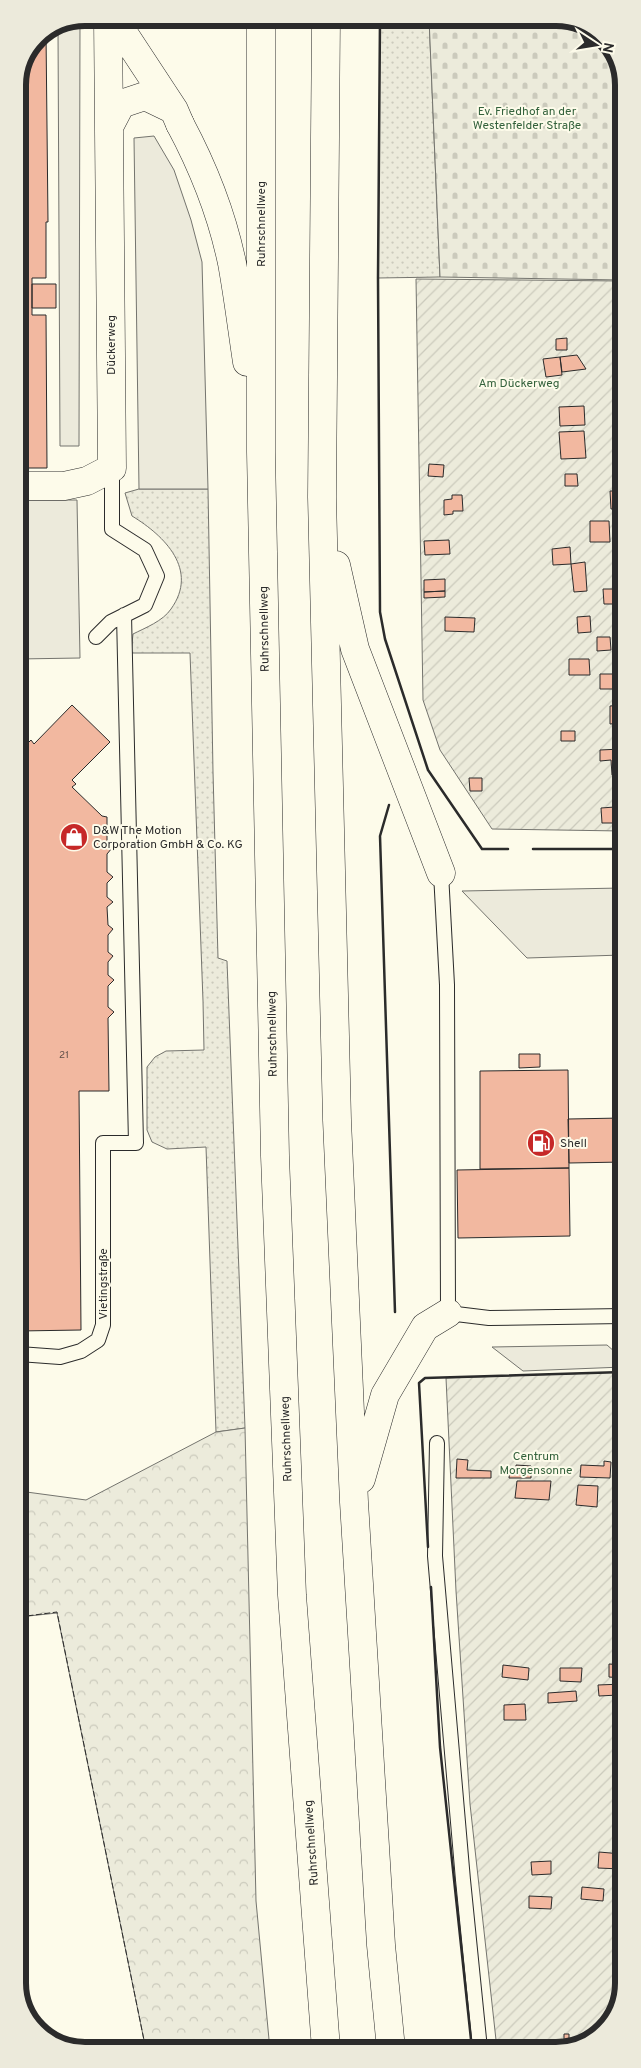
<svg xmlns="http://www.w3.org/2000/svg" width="641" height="2068" font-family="Overpass,sans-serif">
	<defs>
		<pattern id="grass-dots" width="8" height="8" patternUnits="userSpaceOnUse" patternTransform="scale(1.25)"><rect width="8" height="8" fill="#ecebdb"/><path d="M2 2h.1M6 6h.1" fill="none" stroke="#cbcabc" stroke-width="1.8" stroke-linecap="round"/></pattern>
		<pattern id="forest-crowns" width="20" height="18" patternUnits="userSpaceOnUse" patternTransform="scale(1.25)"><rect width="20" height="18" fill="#ecebdb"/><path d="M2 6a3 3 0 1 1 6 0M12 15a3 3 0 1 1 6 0" fill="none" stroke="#cbcabc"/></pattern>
		<pattern id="cemetery-stones" width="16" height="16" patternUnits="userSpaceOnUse" patternTransform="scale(1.25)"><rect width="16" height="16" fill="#ecebdb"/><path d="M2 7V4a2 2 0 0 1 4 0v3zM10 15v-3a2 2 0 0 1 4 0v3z" fill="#cbcabc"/></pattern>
		<pattern id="garden-furrows" width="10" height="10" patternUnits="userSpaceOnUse" patternTransform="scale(1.25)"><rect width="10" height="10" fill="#ecebdb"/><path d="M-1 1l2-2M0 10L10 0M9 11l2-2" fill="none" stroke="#cbcabc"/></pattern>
	</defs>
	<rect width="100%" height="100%" fill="#fdfbea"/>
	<path fill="url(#grass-dots)" stroke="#74746e" d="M380 18H429L440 277 378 278Z
		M139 489H208L213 772 218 958 227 961 245 1428 216 1432 206 1147 167 1149 152 1142 147 1130V1067L155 1057 166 1051 204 1050 203 1001 190 653H131L133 634C145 628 163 621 171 609 199 570 165 536 132 516L125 493Z"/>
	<path fill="url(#forest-crowns)" stroke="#74746e" d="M245 1428 256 1901 270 2050H146L57 1613 19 1617V1491L86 1500 216 1432Z"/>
	<path fill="url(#cemetery-stones)" stroke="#74746e" d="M429 18H561L600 34 621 68 622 280 440 277Z"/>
	<path fill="url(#garden-furrows)" stroke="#74746e" d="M416 279 622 281V831L492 829 440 750 423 700Z
		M623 1372V1983L609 2024 573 2048 497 2049 470 1804 456 1591 446 1378Z"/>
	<path fill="#eceadb" stroke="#74746e" d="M80 20 79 446H60L58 29Z
		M154 136 174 170 191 220 202 262 208 489H139L134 138Z
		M18 500H77L80 658 18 659Z
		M622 888V955L527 958 462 891Z
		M607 1345 623 1359V1367L523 1371 492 1347Z"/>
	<path fill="#f2b8a0" stroke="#2b2b2b" d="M46 33 48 222H46V278H32V315H46L47 468H18V81L38 37Z
		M32 284H56V308H32Z
		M567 338V350H556V339Z
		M577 355 586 369 562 372 560 357Z
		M560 357 562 375 546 377 543 359Z
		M584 406 585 425 560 426 559 407Z
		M584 431 586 458 561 459 559 432Z
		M429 464 444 465 443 477 428 476Z
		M565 474H577L578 486H565Z
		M610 491H622V508L611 509Z
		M452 495H462L463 511H453V514L444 515V500L452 499Z
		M590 521H609L610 542H590Z
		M449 540 450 554 425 555 424 541Z
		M570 547 571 564 553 565 552 549Z
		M585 562 587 591 574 592 571 564Z
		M445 579V591L424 592V580Z
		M603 589H618V604H604Z
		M445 591V597L424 598V592Z
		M590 616 591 632 578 633 577 617Z
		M445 617 475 618 474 632 445 631Z
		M597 637H610L611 650 597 651Z
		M569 659H589L590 675H569Z
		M600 674H613V689H600Z
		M72 705 110 742 72 780 76 784 72 787 102 816 107 817V843L112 848 107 854V872L113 877 107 883V897L113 902 107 907 108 925 113 929 108 935V952L113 956 108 962V975L114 980 108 986V1007L114 1012 108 1018 109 1091H79L81 1330 19 1331 18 734 28 743 31 740 34 744Z
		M622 705V723L610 724V706Z
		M561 731H575V741H561Z
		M621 749 622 775H612L611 760 600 761V750Z
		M469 778H482V791H470Z
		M615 807V823H602L601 808Z
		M519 1054H540V1067L519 1068Z
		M568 1070 569 1168 480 1169V1071Z
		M622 1118 623 1162 569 1163 568 1119Z
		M569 1168 570 1236 458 1238 457 1170Z
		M457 1459 468 1460 467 1470 491 1471V1478H456Z
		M604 1461 611 1462 610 1478 580 1477 581 1465 604 1466Z
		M516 1465 531 1466V1478H509L510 1469H516Z
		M517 1481H551L549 1500 515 1498Z
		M578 1485 598 1486 597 1507 576 1505Z
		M609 1664 623 1665V1678L609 1677Z
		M503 1665 529 1668 528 1680 502 1677Z
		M560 1668H582L581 1682 560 1681Z
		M623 1684V1708H618V1695L599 1696 598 1685Z
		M576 1691 577 1701 548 1703V1693Z
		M525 1704 526 1720H504V1705Z
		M599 1852 622 1854 621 1869 598 1868Z
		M551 1861V1874L532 1875 531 1862Z
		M582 1887 604 1889 603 1901 581 1899Z
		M529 1896 552 1897 551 1909 529 1908Z
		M564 2034H569V2044L581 2043 573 2048H564Z"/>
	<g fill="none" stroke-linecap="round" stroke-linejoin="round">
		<defs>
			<path id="service" d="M96 637 111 622 145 605 157 576 145 550 112 529V468
				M441 873 447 985 448 1313 489 1318 623 1316
				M19 1354 60 1357 81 1351 98 1340 103 1325V1143H136L124 615
				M437 1443 435 1556 463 1880 480 2049"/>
			<path id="minor" d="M116 18 124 34 174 110 180 124
				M110 125 121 104 145 96 174 110
				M18 486H64L87 481 112 468 108 18"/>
			<path id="motorway" d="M261 18V452L275 1156 292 1595 326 2049
				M326 18 322 497 337 1120 354 1502 381 1945 391 2049
				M180 124C203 167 222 215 232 263 238 296 242 329 247 362
				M336 565 355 649 441 873
				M361 1479 385 1395 425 1327 448 1313"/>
		</defs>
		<use href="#service" stroke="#2b2b2b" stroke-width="16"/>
		<use href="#minor" stroke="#2b2b2b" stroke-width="29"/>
		<use href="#motorway" stroke="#2b2b2b" stroke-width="29"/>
		<use href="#service" stroke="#fdfbea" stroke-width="14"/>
		<use href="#minor" stroke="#fdfbea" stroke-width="28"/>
		<use href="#motorway" stroke="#fdfbea" stroke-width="28"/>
		<path stroke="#2b2b2b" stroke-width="1" stroke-dasharray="6 2.5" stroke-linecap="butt" d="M19 1617 57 1612 146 2050"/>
		<path stroke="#2b2b2b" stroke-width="2.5" d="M380 18 378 278 380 612 385 639 428 770 482 849H508
			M389 805 380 836 395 1312
			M533 849H622
			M428 1547 419 1383 425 1378 623 1372
			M431 1587 440 1747 472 2049"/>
	</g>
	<defs>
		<symbol id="shop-disc" viewBox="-11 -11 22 22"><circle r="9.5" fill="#c62828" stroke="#fdfbea"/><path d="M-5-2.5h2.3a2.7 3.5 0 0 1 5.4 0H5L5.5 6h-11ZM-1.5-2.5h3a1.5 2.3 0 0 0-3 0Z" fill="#fff"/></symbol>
		<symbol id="fuel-disc" viewBox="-11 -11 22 22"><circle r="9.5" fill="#c62828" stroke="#fdfbea"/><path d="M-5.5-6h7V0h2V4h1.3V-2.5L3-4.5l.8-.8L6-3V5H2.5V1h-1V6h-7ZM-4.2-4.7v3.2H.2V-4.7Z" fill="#fff"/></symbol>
	</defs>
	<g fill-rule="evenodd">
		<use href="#shop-disc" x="58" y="821" width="32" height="32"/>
		<use href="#fuel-disc" x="525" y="1127" width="32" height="32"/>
	</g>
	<g text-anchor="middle" stroke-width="4" stroke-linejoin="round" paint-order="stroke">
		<g font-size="10" fill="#5d4e48">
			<text x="64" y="1058">21</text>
		</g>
		<g font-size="12" fill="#34623c" stroke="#fdfbea">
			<text x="527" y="115">Ev. Friedhof an der<tspan x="527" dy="14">Westenfelder Straße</tspan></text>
			<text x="519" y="387">Am Dückerweg</text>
			<text x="536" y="1460">Centrum<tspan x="536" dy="14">Morgensonne</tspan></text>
		</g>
		<g font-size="12" fill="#2b2b2b" stroke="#fdfbea">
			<text transform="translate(261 224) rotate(-90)" y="4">Ruhrschnellweg</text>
			<text transform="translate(111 345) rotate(-90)" y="4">Dückerweg</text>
			<text transform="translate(264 629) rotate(-91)" y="4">Ruhrschnellweg</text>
			<text transform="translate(272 1034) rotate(-91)" y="4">Ruhrschnellweg</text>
			<text transform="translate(103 1284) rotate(-90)" y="4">Vietingstraße</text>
			<text transform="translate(286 1439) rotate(-92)" y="4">Ruhrschnellweg</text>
			<text transform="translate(311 1843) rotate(-94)" y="4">Ruhrschnellweg</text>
		</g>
		<g font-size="12" fill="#2b2b2b" stroke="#fdfbea" text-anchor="start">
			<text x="93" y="834">D&amp;W The Motion<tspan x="93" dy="14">Corporation GmbH &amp; Co. KG</tspan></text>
			<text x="560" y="1147">Shell</text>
		</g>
	</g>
	<path d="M0 0H641V2068H0ZM85 26H556A59 59 0 0 1 615 85V1983A59 59 0 0 1 556 2042H85A59 59 0 0 1 26 1983V85A59 59 0 0 1 85 26Z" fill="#eceadb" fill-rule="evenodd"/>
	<path fill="none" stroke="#2b2b2b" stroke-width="6" d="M85 26H556A59 59 0 0 1 615 85V1983A59 59 0 0 1 556 2042H85A59 59 0 0 1 26 1983V85A59 59 0 0 1 85 26Z"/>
	<g transform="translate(596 45) rotate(102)" stroke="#fdfbea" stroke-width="4" paint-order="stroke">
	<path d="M0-4L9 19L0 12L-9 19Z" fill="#2b2b2b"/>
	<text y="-8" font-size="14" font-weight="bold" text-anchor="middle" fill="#2b2b2b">N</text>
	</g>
</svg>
